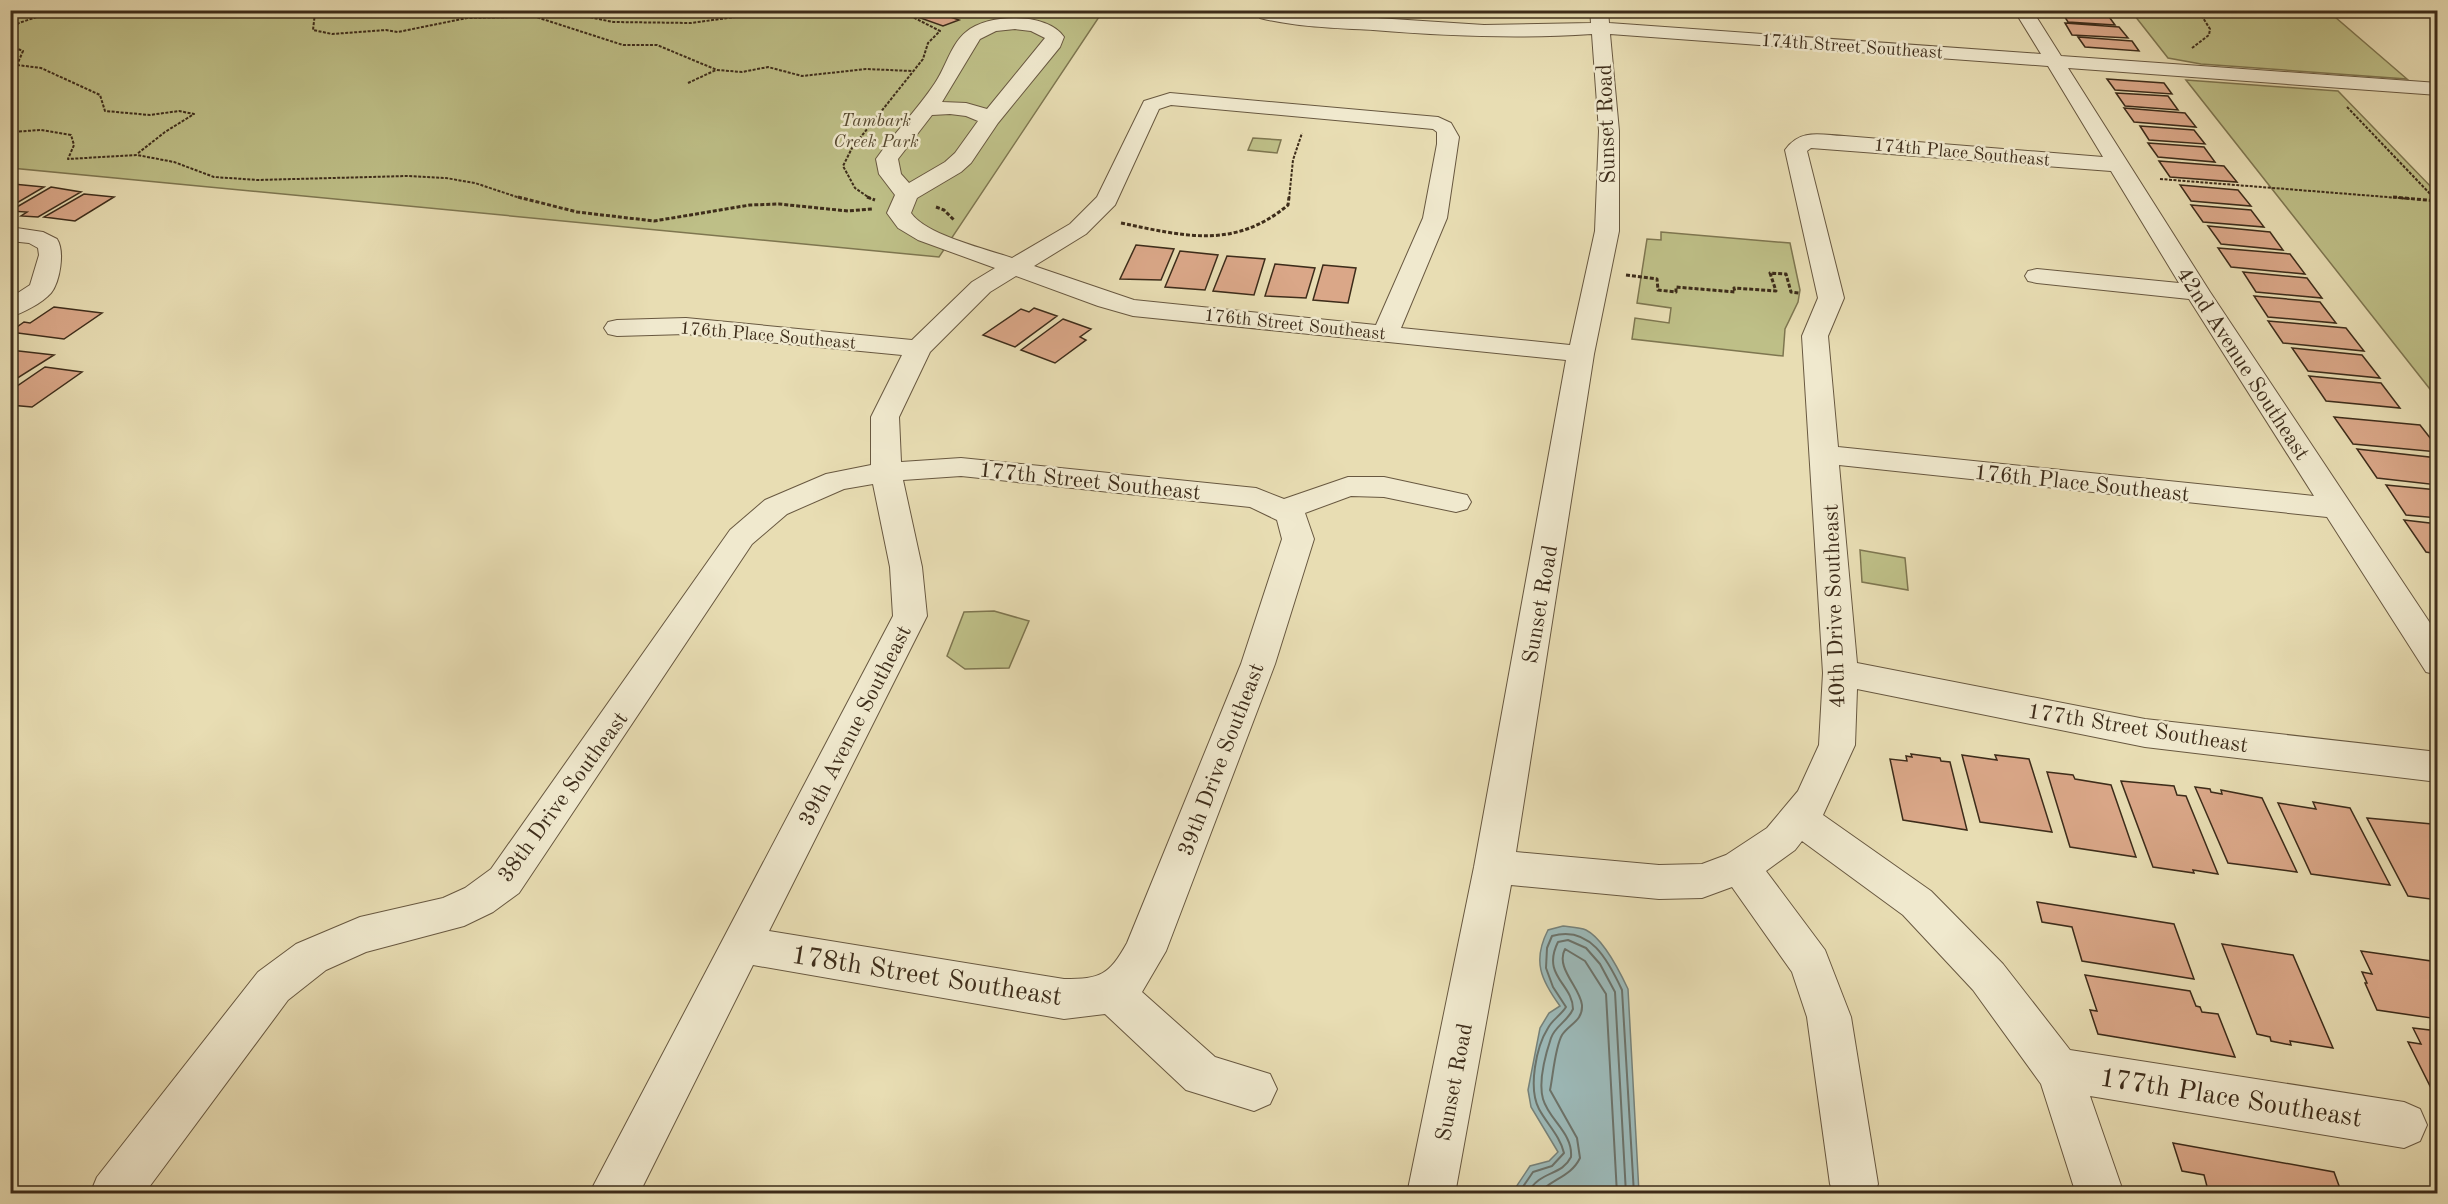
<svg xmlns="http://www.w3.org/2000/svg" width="2448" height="1204" font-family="'Old Standard TT',serif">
	<rect width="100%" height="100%" fill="#e8ddb3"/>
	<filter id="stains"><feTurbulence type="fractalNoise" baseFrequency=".00333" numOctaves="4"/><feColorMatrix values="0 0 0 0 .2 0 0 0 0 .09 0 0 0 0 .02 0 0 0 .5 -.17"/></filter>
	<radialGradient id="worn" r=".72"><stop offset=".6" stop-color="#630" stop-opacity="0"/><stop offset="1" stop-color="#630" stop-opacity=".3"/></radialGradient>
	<path fill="#bebf87" stroke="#7e7650" stroke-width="1.5" d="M10 11H1103L939 257 11 168Z
		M2131 11H2328L2407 79 2201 64 2168 58Z
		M2186 80 2338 91 2437 193V398Z
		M1253 138 1281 140 1277 153 1248 150Z
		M1661 232 1790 243 1800 290 1798 302 1785 329 1783 356 1632 339 1635 318 1669 323 1671 308 1637 303 1647 239 1661 240Z
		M1860 550 1905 558 1908 590 1862 582Z
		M994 611 1029 621 1009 668 965 669 947 656 964 612Z"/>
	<path fill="#9cb9b8" stroke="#768179" stroke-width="1.5" d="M1563 926C1570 927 1580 927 1586 930 1604 939 1620 972 1628 989L1639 1193H1512L1530 1166 1549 1161 1558 1152 1531 1107 1528 1090 1540 1028 1549 1013 1560 1006C1541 980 1532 961 1548 930Z"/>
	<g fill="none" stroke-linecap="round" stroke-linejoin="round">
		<path stroke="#6c7269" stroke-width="2" d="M1518 1194 1533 1172 1552 1166 1564 1153C1560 1136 1547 1124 1539 1109 1528 1088 1536 1047 1548 1028 1552 1020 1561 1015 1566 1007L1553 987 1546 968 1547 948 1552 936C1590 925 1608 960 1622 990L1634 1194
			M1527 1194C1541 1169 1561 1177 1571 1157 1573 1133 1549 1120 1543 1099 1538 1081 1545 1056 1551 1038 1555 1026 1568 1021 1573 1009 1573 984 1541 976 1558 942L1568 940 1586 948 1600 964 1615 992 1626 1194
			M1538 1194C1551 1179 1571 1177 1580 1158L1577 1138 1550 1090C1553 1076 1555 1047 1562 1035 1569 1024 1583 1021 1582 1005 1580 987 1555 968 1565 949L1585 961 1606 994 1617 1194"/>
	</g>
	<path fill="#daa788" stroke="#3d2c1a" stroke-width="1.5" d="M925 10H931L959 20 943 26 912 15Z
		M2061 11 2107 14 2115 25 2068 22Z
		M2065 23 2119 27 2128 38 2072 35Z
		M2078 37 2132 41 2139 51 2085 47Z
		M2107 79 2164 83 2172 94 2115 90Z
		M2116 93 2168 96 2178 110 2125 106Z
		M2124 108 2185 113 2196 127 2134 122Z
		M2140 126 2194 130 2205 144 2149 140Z
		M2148 143 2204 147 2215 162 2158 157Z
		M2159 161 2224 166 2237 182 2170 177Z
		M13 184 44 187 10 207V186Z
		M2180 185 2238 190 2251 206 2191 201Z
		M51 187 81 192 38 217 21 216 27 212 10 211Z
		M84 194 114 197 75 221 44 217Z
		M2191 205 2251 210 2264 227 2203 222Z
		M2208 226 2270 232 2283 250 2221 244Z
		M1136 245 1174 249 1161 280 1120 279Z
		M2218 248 2290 254 2305 274 2231 267Z
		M1180 251 1218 255 1205 290 1165 287Z
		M1227 256 1265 259 1254 295 1213 291Z
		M1275 264 1315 268 1306 298 1265 296Z
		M1323 265 1356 268 1348 303 1313 300Z
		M2243 272 2307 278 2322 298 2256 292Z
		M2254 296 2320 302 2336 323 2268 317Z
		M54 307 102 313 64 339 10 332 24 322 30 323Z
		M1034 308 1057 316 1015 347 983 335 1021 309 1029 312Z
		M1063 319 1091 329 1080 337 1086 340 1055 363 1021 350Z
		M2268 321 2346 328 2364 351 2283 343Z
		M2292 348 2362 355 2380 378 2308 371Z
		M10 350 54 355 16 379 10 378Z
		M45 367 82 372 32 407 10 405V391Z
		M2309 376 2381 383 2400 408 2326 401Z
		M2334 417 2420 425 2438 448V452L2353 444Z
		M2357 449 2438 458V485L2377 478Z
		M2386 485 2438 490V518L2406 515Z
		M2404 520 2438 524V554L2426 552Z
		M1911 754 1940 758 1941 761 1950 762 1967 830 1903 820 1890 759 1907 761 1906 756 1912 757Z
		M1962 755 1997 760 1995 755 2029 759 2052 832 1980 822Z
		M2047 772 2073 775 2075 779 2111 785 2136 857 2070 847Z
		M2121 781 2174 786 2177 795 2186 796 2218 874 2193 870 2194 873 2153 867Z
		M2195 787 2210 789 2211 792 2222 794 2221 790 2262 798 2297 872 2228 863Z
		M2313 802 2350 808 2390 885 2311 874 2278 803 2316 809Z
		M2367 818 2432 824 2438 834V900L2408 896Z
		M2037 902 2174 924 2194 979 2082 961 2072 927 2042 922Z
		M2222 944 2293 955 2333 1048 2290 1041 2291 1045 2271 1041 2270 1037 2257 1034Z
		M2361 951 2438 962V1019L2377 1010 2365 983H2367L2362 972 2372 974Z
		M2085 975 2190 991 2196 1006 2200 1007 2202 1012 2218 1014 2235 1057 2098 1034 2090 1010 2097 1011Z
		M2413 1028 2438 1031V1091L2432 1090 2408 1042 2421 1044Z
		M2173 1143 2334 1172 2342 1194H2209L2204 1175 2182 1171Z"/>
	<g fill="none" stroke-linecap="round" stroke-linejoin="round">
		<defs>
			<path id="minor" d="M1255 10 1484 25 1591 23 1590 10H1608L1609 23 2041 54 2014 10H2032L2061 56 2438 83V95L2068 68 2210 292 2438 635V675L2426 672 2327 517 1839 465 1857 663 2145 719 2438 752V782L2145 747 1857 689 1855 745 1823 815 1931 891 2003 964 2070 1050 2404 1102 2420 1109 2427 1125 2420 1141 2404 1148 2090 1096 2124 1194H2076L2041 1084 1973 990 1903 915 1802 841 1795 850 1766 871 1825 950 1851 1017 1878 1184 1874 1194H1834L1830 1184 1807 1017 1792 972 1732 887 1702 898 1659 899 1511 885 1455 1194H1407L1474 867 1566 360 1133 316 1098 306 1016 276 990 292 930 352 899 417 901 462 961 458 1256 488 1284 499 1348 477H1384L1467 495 1471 502 1467 509 1456 512 1384 497 1351 496 1305 513 1314 539 1275 664 1166 951 1142 992 1215 1057 1270 1074 1277 1089 1270 1104 1254 1111 1186 1090 1105 1014 1064 1019 753 965 639 1194H589L893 616 890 567 873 484 844 489 787 514 752 544 519 893 493 912 464 926 366 952 326 970 288 1000 144 1194H90L97 1177 258 972 296 944 360 917 443 898 465 888 491 869 730 530 765 500 826 474 871 465V417L902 355 686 334 617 336 608 334 604 328 608 322 617 320 686 318 912 340 972 282 995 268 918 240 898 228 887 213 895 195 879 174 876 159C895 132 917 110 935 83 946 67 951 44 966 32 988 13 1047 12 1064 37L1060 47 998 123 971 163 961 172 917 198 911 213C926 235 986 249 1012 258L1070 224 1097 197 1144 101 1170 93 1438 117 1451 123 1459 137 1447 218 1401 328 1570 345 1595 231 1599 131 1592 34C1519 39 1446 36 1373 30 1335 28 1297 27 1260 18ZM1015 29 1031 31 1045 38 987 109 966 103 942 102 980 39 996 31ZM1610 34 2048 66 2103 157 1844 136C1821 135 1800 128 1785 150L1818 298 1802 336 1823 673 1819 745 1798 791 1767 828 1726 855 1702 864 1659 865 1516 852 1594 354 1619 231V131ZM1171 105 1433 129 1437 132V144L1423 218 1376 325 1134 300 1034 266 1086 234 1115 205 1159 109ZM950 114 966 116 978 121 955 153 945 162 909 183 901 174 898 159 932 115ZM1811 148 2111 171 2179 283 2037 269 2028 271 2025 276 2028 281 2037 283 2189 299 2314 496 1838 447 1828 336 1844 298 1807 151ZM961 476 1250 507 1277 520 1282 539 1241 664 1127 943C1109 975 1101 979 1064 979L769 931 927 616 922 567 903 480Z
				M10 227 43 232 57 239C65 251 60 282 51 293 42 303 23 313 10 317V298L30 285 39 255 38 248 29 243 10 241Z"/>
		</defs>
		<use href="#minor" stroke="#685840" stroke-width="2"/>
		<path stroke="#3d2c1a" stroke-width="2" stroke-dasharray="3 1.5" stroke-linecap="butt" d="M318 10 315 13 313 30 332 34 386 30 398 32 467 18 513 17 565 12 613 22 691 23 735 17 757 10
			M1068 15 1080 10
			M533 16 623 45H657L717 70 742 72 768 67 802 76 866 69 912 71
			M10 30 19 23 57 10
			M10 46 23 51 17 65 10 71
			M2192 48 2209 35 2210 29 2198 10
			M17 65 41 68 100 95 105 111 150 115 179 111 194 114 165 132 137 154
			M688 83 716 70
			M2347 107 2435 199
			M10 132 41 130 71 135 74 145 68 159 137 155 174 162 214 177 258 180 407 176 446 178 475 183 523 199
			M2160 179 2412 199
			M871 199 855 188 843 166 852 148 923 59 928 43 940 31 899 10
			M1289 199 1293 160 1302 133"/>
		<path stroke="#3d2c1a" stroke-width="3" stroke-dasharray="4 2" stroke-linecap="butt" d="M518 197 577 212 654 221 750 205 779 204 848 211 872 209
			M867 197 875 200
			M2393 197 2437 201
			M2434 197 2437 201
			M936 207 944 210 954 220
			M1121 223C1184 236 1234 250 1288 205L1289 197
			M1626 275 1657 279 1658 290 1676 292V287L1735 292 1734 288 1776 291 1770 273 1786 274 1791 292 1799 293"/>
		<use href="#minor" fill="#f0e9ce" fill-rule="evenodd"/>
	</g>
	<g text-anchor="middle" stroke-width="5" stroke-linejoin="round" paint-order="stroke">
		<g font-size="18" fill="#3d2c1a" stroke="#f0e9ce">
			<text transform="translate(1852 46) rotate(4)" y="6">174th Street Southeast</text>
			<text transform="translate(1962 152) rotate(5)" y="6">174th Place Southeast</text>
			<text transform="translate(1295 324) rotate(6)" y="6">176th Street Southeast</text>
			<text transform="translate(768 335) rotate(5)" y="6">176th Place Southeast</text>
		</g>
		<g font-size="18" font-style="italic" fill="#574930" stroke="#f0e9ce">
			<text x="876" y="126">Tambark<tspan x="876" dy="21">Creek Park</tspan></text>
		</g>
		<g font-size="22" fill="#3d2c1a" stroke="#f0e9ce">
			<text transform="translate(1605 124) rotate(-92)" y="8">Sunset Road</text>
			<text transform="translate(2244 363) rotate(57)" y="8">42nd Avenue Southeast</text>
			<text transform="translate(1090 480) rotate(6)" y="8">177th Street Southeast</text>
			<text transform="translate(2082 482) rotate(6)" y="8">176th Place Southeast</text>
			<text transform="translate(1539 604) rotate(-80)" y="8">Sunset Road</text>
			<text transform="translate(1833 606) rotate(-92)" y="8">40th Drive Southeast</text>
			<text transform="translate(854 725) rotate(-63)" y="8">39th Avenue Southeast</text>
			<text transform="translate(2138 727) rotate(9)" y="8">177th Street Southeast</text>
			<text transform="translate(1220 759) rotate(-69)" y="8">39th Drive Southeast</text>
			<text transform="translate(562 796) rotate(-54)" y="8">38th Drive Southeast</text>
			<text transform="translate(1453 1082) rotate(-79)" y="8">Sunset Road</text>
		</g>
		<g font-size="27" fill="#3d2c1a" stroke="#f0e9ce">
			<text transform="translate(927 975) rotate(9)" y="9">178th Street Southeast</text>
			<text transform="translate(2231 1097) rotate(9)" y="9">177th Place Southeast</text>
		</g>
	</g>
	<rect width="2448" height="1204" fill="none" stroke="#e8ddb3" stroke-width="36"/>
	<rect x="12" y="12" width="2424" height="1180" fill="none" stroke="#3d2c1a" stroke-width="3"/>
	<rect x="18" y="18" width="2412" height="1168" fill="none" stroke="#3d2c1a" stroke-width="1.5"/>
	<rect width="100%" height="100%" filter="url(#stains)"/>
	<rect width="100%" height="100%" fill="url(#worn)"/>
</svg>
